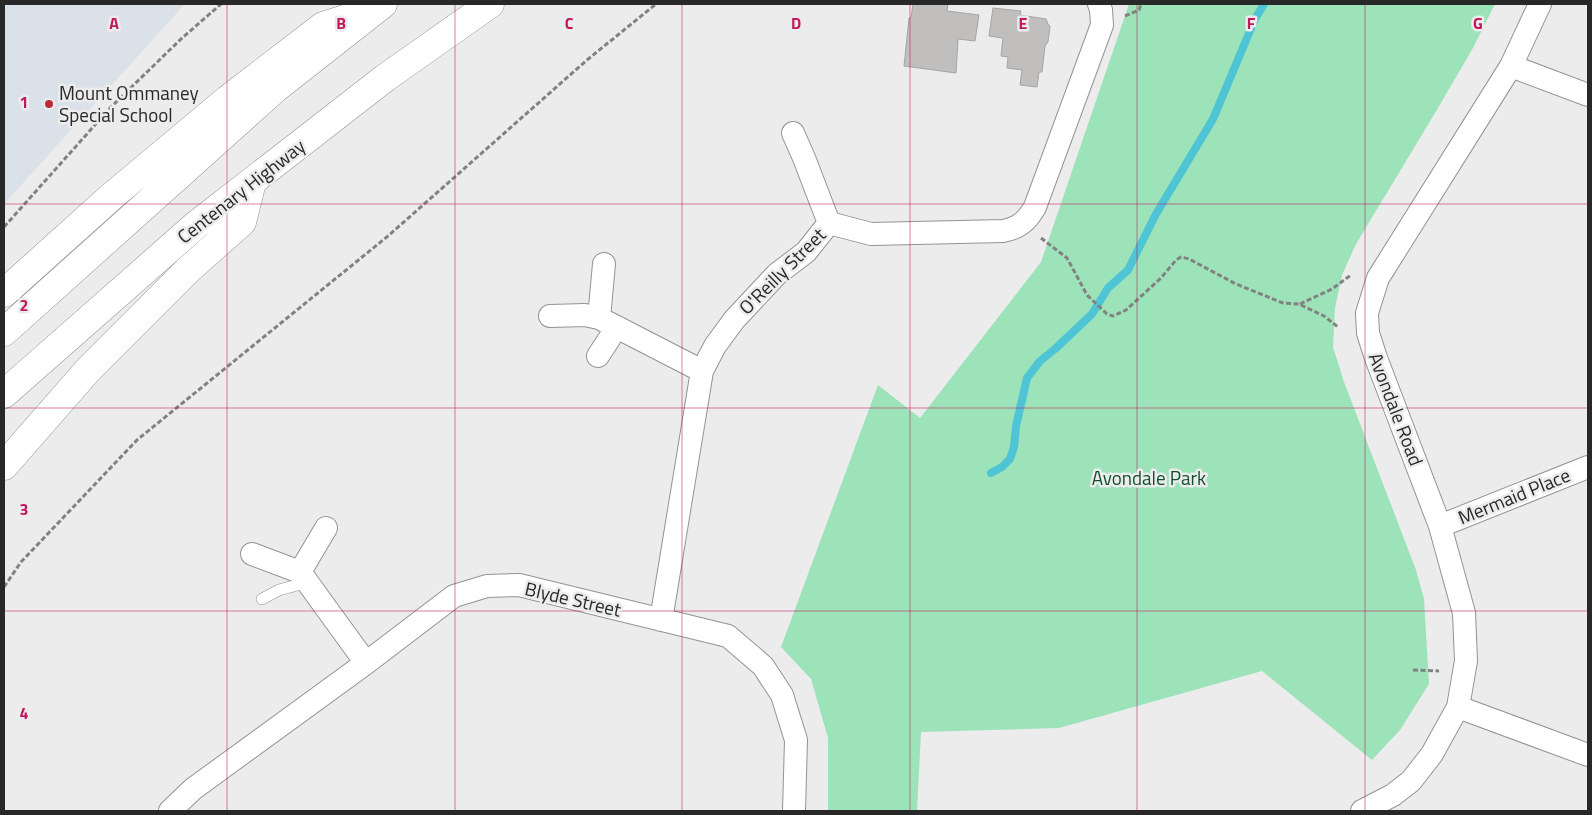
<svg xmlns="http://www.w3.org/2000/svg" width="1592" height="815" font-family="'Titillium Web',sans-serif">
	<rect width="100%" height="100%" fill="#ececed"/>
	<path fill="#dbe1e8" d="M4 4H185L4 204Z"/>
	<path fill="#9ce3b9" d="M1129 4H1495L1473 48 1435 113 1356 244 1342 275 1335 308 1333 347 1344 382 1416 570 1424 599 1429 684 1400 730 1372 760 1262 671 1059 728 921 732 917 811H828V738L811 679 781 647 878 385 920 418 1041 262Z"/>
	<g fill="none" stroke-linecap="round" stroke-linejoin="round">
		<path stroke="#4fc4d5" stroke-width="8" d="M991 473 1002 467 1010 459 1014 447 1016 426 1027 378 1040 361 1055 349 1092 314 1108 288 1128 270 1156 214 1213 119 1255 19 1264 4"/>
	</g>
	<path fill="#c0bfbe" stroke="#a6a5a5" d="M913 4H948L947 11 979 15 975 41 958 39 956 73 904 66 909 18H911Z
		M993 8 1021 11 1020 15 1046 19 1048 24 1050 26 1048 42 1045 46 1042 72H1039L1037 87 1020 85 1022 70 1007 68 1008 57 1001 56 1003 38 989 36Z"/>
	<g fill="none" stroke-linecap="round" stroke-linejoin="round">
		<defs>
			<path id="lane" d="M262 599 279 590 308 582"/>
			<path id="street" d="M1511 66 1588 95
				M793 133 804 158 829 223
				M550 316 585 315 599 318 604 264
				M599 318 702 371
				M598 356 617 327
				M1440 526 1588 467
				M252 554 300 572 326 528
				M300 572 366 663
				M661 620 702 371 715 346 734 320 777 274 806 252 829 223 871 234 1003 231C1019 228 1027 221 1035 207L1102 25 1101 10 1099 4
				M1458 707 1588 755
				M170 811 193 789 366 663 454 596 487 586 519 585 728 636 763 666 782 695 796 740 794 811
				M1362 811 1393 795 1411 781 1432 754 1458 707 1466 661 1464 613 1440 526 1376 358 1368 333 1367 313 1378 278 1511 66 1540 4"/>
			<path id="highway" d="M4 293 112 196 228 99 323 26 360 14
				M4 332 276 88 383 4
				M4 394 196 225 385 78 490 4
				M4 466 88 370 188 270 242 222 252 182"/>
		</defs>
		<use href="#lane" stroke="#929393" stroke-width="12"/>
		<use href="#street" stroke="#929393" stroke-width="24"/>
		<use href="#highway" stroke="#929393" stroke-width="29"/>
		<path stroke="#828282" stroke-width="3" stroke-dasharray="5 2.5" stroke-linecap="butt" d="M1125 16 1139 10 1141 4
			M4 227 111 107 181 39 221 4
			M1041 238 1067 258 1087 295 1107 314 1113 316 1126 310 1161 278 1176 260 1181 257 1189 259 1236 284 1283 303 1299 304 1324 316 1338 327
			M1300 304 1332 289 1351 275
			M4 587 21 562 137 440 388 236 587 60 656 4
			M1413 670 1439 671"/>
		<use href="#lane" stroke="#fff" stroke-width="11"/>
		<use href="#street" stroke="#fff" stroke-width="22"/>
		<use href="#highway" stroke="#fff" stroke-width="28"/>
	</g>
	<path fill="none" stroke="#c2185b" stroke-width="1" stroke-opacity="0.55" d="M227 4V811M455 4V811M682 4V811M910 4V811M1137 4V811M1365 4V811M4 204H1588M4 408H1588M4 611H1588"/>
	<circle fill="#bb2b35" stroke="#ececed" stroke-width="2" cx="49" cy="104" r="5"/>
	<g text-anchor="middle" stroke-width="5" stroke-linejoin="round" paint-order="stroke">
		<g font-size="19" fill="#282828" stroke="#ececed" text-anchor="start">
			<text x="59" y="100">Mount Ommaney<tspan x="59" dy="22">Special School</tspan></text>
		</g>
		<g font-size="19" fill="#282828" stroke="#ececed">
			<text transform="translate(241 191) rotate(-38)" y="7">Centenary Highway</text>
			<text transform="translate(782 271) rotate(-45)" y="7">O'Reilly Street</text>
			<text transform="translate(1396 409) rotate(69)" y="7">Avondale Road</text>
			<text transform="translate(1514 496) rotate(-22)" y="7">Mermaid Place</text>
			<text transform="translate(573 599) rotate(13)" y="7">Blyde Street</text>
		</g>
		<g font-size="19" fill="#105032" stroke="#ececed">
			<text x="1149" y="485">Avondale Park</text>
		</g>
	</g>
	<g font-size="16" text-anchor="middle" font-weight="bold" fill="#c2185b" stroke="#ececed" stroke-width="5" stroke-linejoin="round" paint-order="stroke">
		<text x="114" y="29">A</text>
		<text x="341" y="29">B</text>
		<text x="569" y="29">C</text>
		<text x="796" y="29">D</text>
		<text x="1023" y="29">E</text>
		<text x="1251" y="29">F</text>
		<text x="1478" y="29">G</text>
		<text x="24" y="108">1</text>
		<text x="24" y="311">2</text>
		<text x="24" y="515">3</text>
		<text x="24" y="719">4</text>
	</g>
	<rect width="1592" height="815" fill="none" stroke="#282828" stroke-width="10"/>
</svg>
